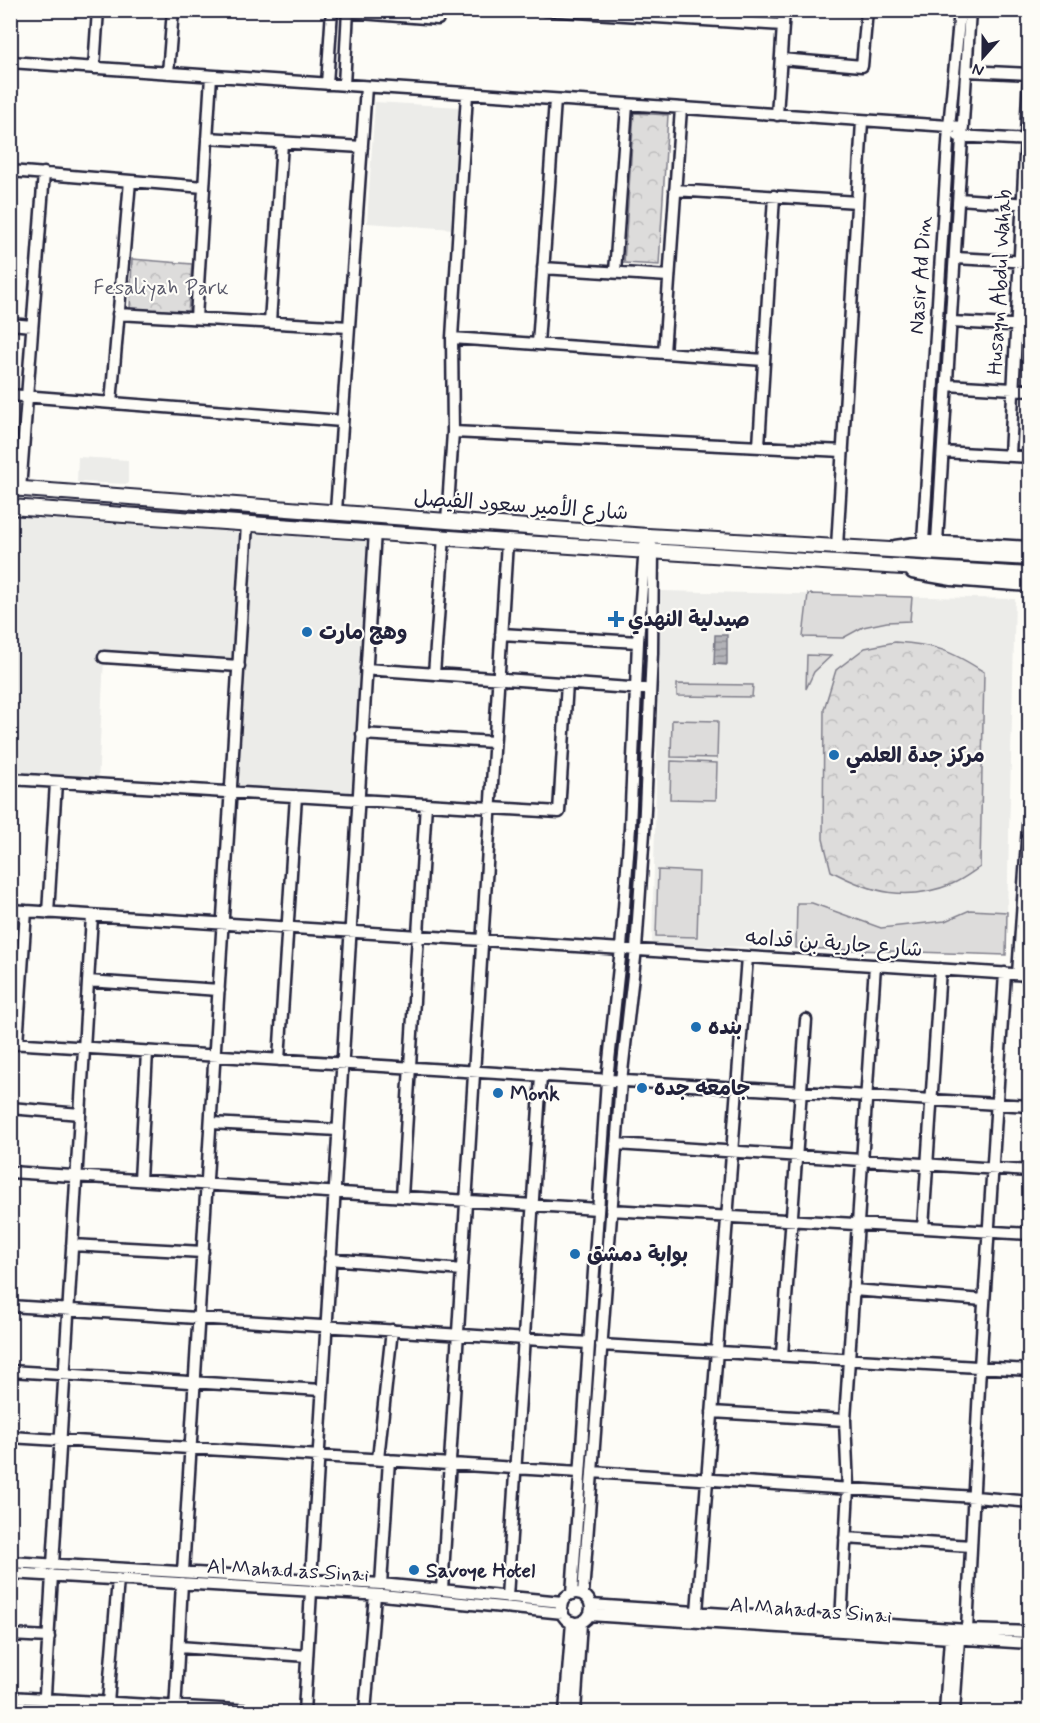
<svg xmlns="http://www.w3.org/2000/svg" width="1040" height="1723" font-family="Mynerve,'Playpen Sans Arabic',sans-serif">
	<defs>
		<pattern id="park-crowns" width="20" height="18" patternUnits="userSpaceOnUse" patternTransform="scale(1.5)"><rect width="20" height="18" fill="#dddcdb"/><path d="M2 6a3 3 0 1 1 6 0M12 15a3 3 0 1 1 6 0" fill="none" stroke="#bdbcbd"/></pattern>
		<pattern id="water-rules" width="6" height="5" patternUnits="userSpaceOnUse" patternTransform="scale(1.5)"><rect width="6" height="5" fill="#b2b2b7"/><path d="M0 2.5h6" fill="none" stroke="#909096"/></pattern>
	</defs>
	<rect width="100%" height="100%" fill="#fdfcf7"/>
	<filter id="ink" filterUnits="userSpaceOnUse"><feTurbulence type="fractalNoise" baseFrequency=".0167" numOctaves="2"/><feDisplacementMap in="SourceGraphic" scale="12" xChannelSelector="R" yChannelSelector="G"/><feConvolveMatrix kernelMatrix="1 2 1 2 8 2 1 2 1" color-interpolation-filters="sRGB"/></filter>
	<g filter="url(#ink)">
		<path fill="#ecece9" d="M375 102 461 107 454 229 367 223Z
			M78 457 128 460V484L77 482Z
			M48 515 375 531 358 800 231 792 239 666 104 657 98 785 11 776 10 516Z
			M661 591 1015 599 1006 955 652 944Z"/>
		<path fill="#dddcdb" stroke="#807f8b" stroke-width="1.5" d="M808 594 912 597 910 621 887 622 863 627 843 638 803 637Z
			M807 655 831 656 814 672 806 689Z
			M677 684 753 685 752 697 677 696Z
			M672 720 718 721 717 758 671 757Z
			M671 761 717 763 716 800 670 799Z
			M658 870 699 872 697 937 656 936Z
			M797 903H812L881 928 945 921 970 910 1007 912 1006 955 796 948Z"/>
		<path fill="url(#park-crowns)" stroke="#807f8b" stroke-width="1.5" d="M634 113 668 115 659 265 624 263Z
			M132 259 192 264 188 313 130 309Z
			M895 642C936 645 950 650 984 672L980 867C971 873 962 880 952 884 907 902 872 893 831 871L823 839 824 709 836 670 865 648Z"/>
		<path fill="url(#water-rules)" stroke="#787885" stroke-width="1.5" d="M715 635H727V665L714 664Z"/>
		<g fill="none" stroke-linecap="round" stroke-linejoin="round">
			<defs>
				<path id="minor" d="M545 10 783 25
					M348 12 438 19 439 10
					M781 59 862 66 867 10
					M10 62 963 127
					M94 68 98 10
					M967 71 1030 74
					M168 73 173 10
					M327 84 332 10
					M344 85 348 10
					M777 115 784 10
					M958 136 1030 140
					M207 138 362 147
					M10 171 204 187
					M675 190 857 202
					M959 199 1027 204
					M955 258 1030 262
					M543 268 669 276
					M615 272 627 105
					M118 314 349 327
					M196 318 211 76
					M270 322 282 143
					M951 322 1030 326
					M10 324 32 326
					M452 338 764 360
					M538 344 555 100
					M664 353 681 108
					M947 385 1030 390
					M10 395 342 421
					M111 403 130 181
					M453 432 843 451
					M759 446 774 196
					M943 452 1030 457
					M1010 455 1029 74
					M20 490 44 173
					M336 511 366 87
					M447 521 453 432 452 338 467 94
					M923 542 949 127 960 10
					M937 542 970 10
					M895 546 929 541 1030 547
					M837 547 862 121
					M912 573 952 580 1030 586
					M501 634 638 642
					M104 657 239 666
					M366 669 644 689
					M434 674 444 537
					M362 734 494 742
					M10 779 559 812 567 683
					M10 910 1030 975
					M48 913 56 782
					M1018 974 1030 797
					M88 981 219 990
					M10 1043 1030 1106
					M17 1044 26 911
					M279 1060 296 796
					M10 1108 80 1114
					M211 1123 338 1130
					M616 1144 1030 1171
					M10 1172 598 1209
					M140 1180 147 1052
					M402 1197 426 804
					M611 1210 1030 1234
					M923 1228 940 969
					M72 1245 203 1252
					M330 1259 462 1270
					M853 1290 984 1300
					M10 1306 589 1343
					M601 1345 1030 1370
					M782 1355 806 1020
					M10 1371 322 1390
					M712 1412 845 1420
					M10 1437 580 1472
					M378 1459 392 1330
					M592 1472 975 1497 1030 1502
					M845 1538 971 1546
					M10 1562 381 1584 562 1602
					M53 1565 92 916
					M183 1572 247 524
					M10 1573 382 1595 563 1613
					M311 1580 375 531
					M381 1584 389 1460
					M442 1590 507 542
					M561 1608a15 15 0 1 1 30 0a15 15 0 1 1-30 0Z
					M572 1594 607 1080 621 948 630 828 638 642 645 545
					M583 1594 621 1081 636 949 644 832 652 653 653 550 647 536
					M507 1597 541 1076
					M591 1605 967 1630 1030 1632
					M697 1612 747 957
					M589 1615 1030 1643
					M841 1622 848 1488 845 1420 875 965
					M967 1630 980 1367 1005 973
					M10 1635 49 1637
					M179 1647 307 1656
					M10 1697 270 1712
					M108 1703 118 1579
					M44 1712 52 1575
					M175 1712 182 1583
					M304 1712 311 1591
					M365 1712 375 1595
					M565 1712 572 1622
					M575 1712 581 1623
					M945 1712 950 1638
					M954 1712 959 1639"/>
				<path id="major" d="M10 488 647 536 1030 558
					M10 507 507 542 1030 575"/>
			</defs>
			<use href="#minor" stroke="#22223b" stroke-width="15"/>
			<use href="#major" stroke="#22223b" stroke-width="18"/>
			<use href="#minor" stroke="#fdfcf7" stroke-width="10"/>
			<use href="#major" stroke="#fdfcf7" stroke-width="14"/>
		</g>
	</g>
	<g fill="#1f6fb2" stroke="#fdfcf7" stroke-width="2">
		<path d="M613 610h6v6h6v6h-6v6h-6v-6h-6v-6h6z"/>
		<circle cx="307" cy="632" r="6"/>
		<circle cx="834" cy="755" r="6"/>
		<circle cx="696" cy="1027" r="6"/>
		<circle cx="642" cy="1088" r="6"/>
		<circle cx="498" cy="1093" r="6"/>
		<circle cx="575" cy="1254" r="6"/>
		<circle cx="414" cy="1570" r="6"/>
	</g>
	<g text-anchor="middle" stroke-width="4.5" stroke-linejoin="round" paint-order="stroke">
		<g font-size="21" fill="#22223b" stroke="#fdfcf7">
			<text transform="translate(920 275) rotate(-86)" y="7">Nasir Ad Din</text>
			<text transform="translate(999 282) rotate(-87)" y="7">Husayn Abdul Wahab</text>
			<text transform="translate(521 505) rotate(4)" y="7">شارع الأمير سعود الفيصل</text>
			<text transform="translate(834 943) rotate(4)" y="7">شارع جارية بن قدامه</text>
			<text transform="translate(288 1570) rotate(3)" y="7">Al Mahad as Sinai</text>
			<text transform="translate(811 1610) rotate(4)" y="7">Al Mahad as Sinai</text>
		</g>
		<g font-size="21" fill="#5a5a6b" stroke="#fdfcf7">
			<text x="161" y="294">Fesaliyah Park</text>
		</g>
		<g font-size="21" font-weight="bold" fill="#22223b" stroke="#fdfcf7" text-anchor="start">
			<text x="628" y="626">صيدلية النهدي</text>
			<text x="319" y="639">وهج مارت</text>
			<text x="846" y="762">مركز جدة العلمي</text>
			<text x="708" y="1034">بنده</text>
			<text x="654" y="1095">جامعه جده</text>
			<text x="510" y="1100">Monk</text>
			<text x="587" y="1261">بوابة دمشق</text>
			<text x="426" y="1577">Savoye Hotel</text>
		</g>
	</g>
	<rect width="1040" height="1723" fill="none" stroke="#fdfcf7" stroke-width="36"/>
	<rect x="18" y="18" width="1004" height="1687" fill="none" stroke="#22223b" stroke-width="2" filter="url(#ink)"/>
	<g transform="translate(983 57) rotate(201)" stroke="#fdfcf7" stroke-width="4.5" paint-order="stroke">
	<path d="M0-4.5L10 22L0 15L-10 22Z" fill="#22223b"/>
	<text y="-9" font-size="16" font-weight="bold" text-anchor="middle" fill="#22223b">N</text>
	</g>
</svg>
